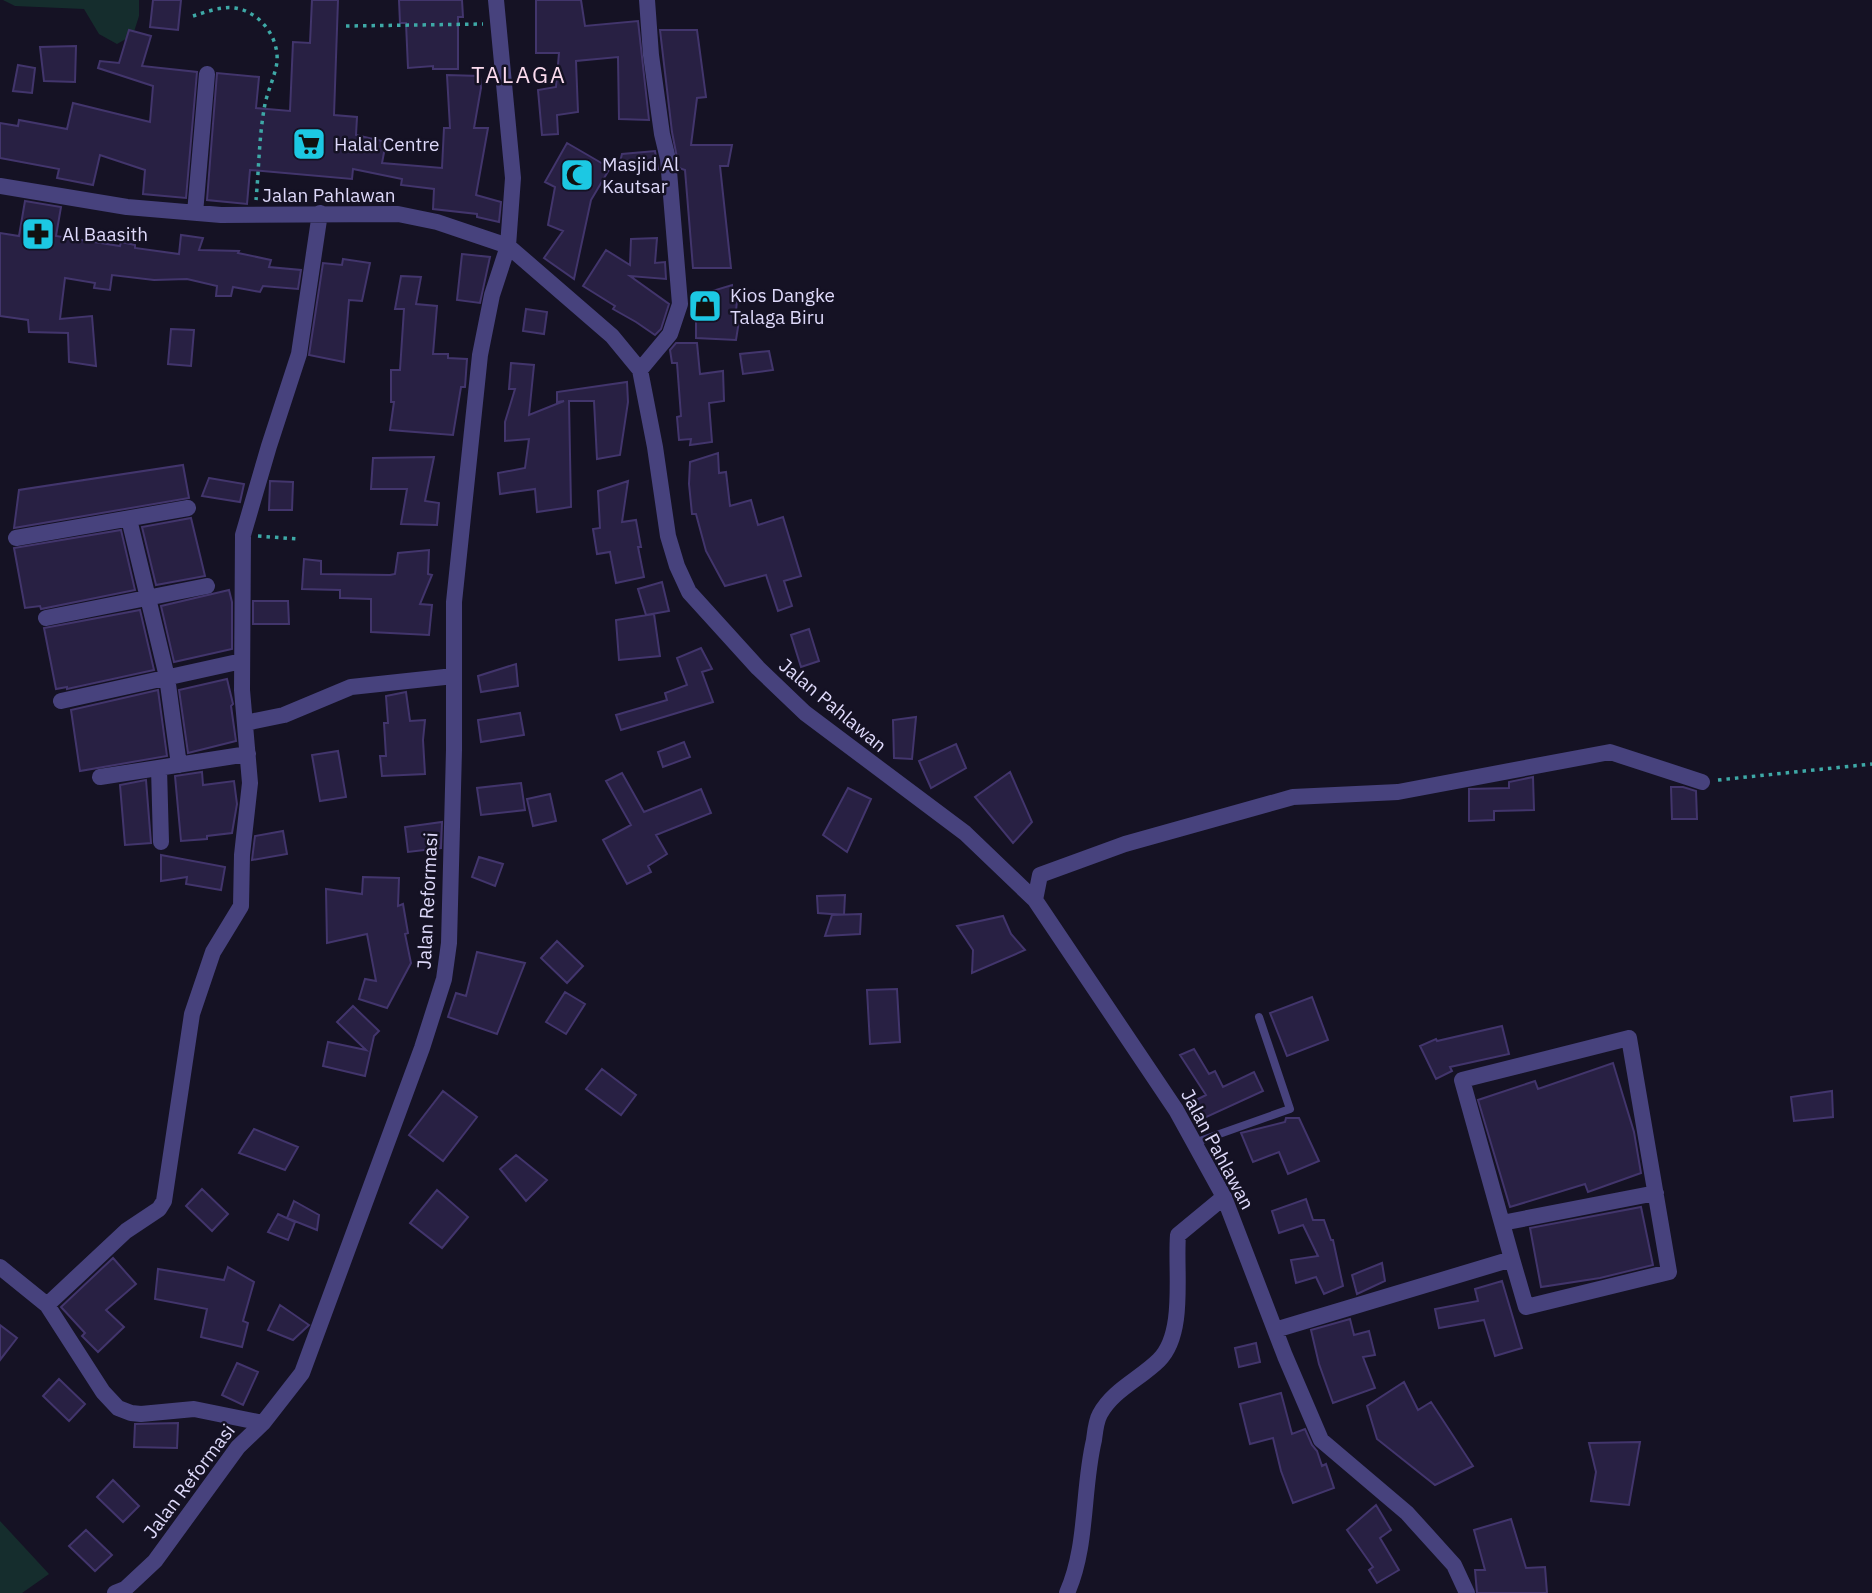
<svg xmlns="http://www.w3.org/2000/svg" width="1872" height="1593" font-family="'IBM Plex Sans',sans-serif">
	<rect width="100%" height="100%" fill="#151224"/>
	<path fill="#152d2d" d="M3 0H139V16L133 35 117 44 99 34 84 9 15 6Z
		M0 1521 49 1574 22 1593H0Z"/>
	<path fill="#282043" stroke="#42356c" stroke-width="2" d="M153 0H181L178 30 150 27Z
		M312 0H338L334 115 357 117 356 135 386 142 382 163 442 168 444 128H450L447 75 480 76 481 88 474 128H488L476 195 501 202 499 222 477 217V214L433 209 434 189 401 185 402 179 353 169 352 179 250 170 247 204 207 200 217 73 259 77 256 108 290 111 293 42 310 43Z
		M399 0H462L463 17H458V69H433V66L408 68 406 23H400Z
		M536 0H581L585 26 638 21 649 120 619 119 618 57 576 61 578 112 557 115 558 134 542 135 538 90 556 87 559 53H536Z
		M129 30 151 36 142 66 197 72 186 198 143 194 145 170 100 155 93 185 57 178 59 169 0 158V123L18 126 19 120 67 129 73 103 150 122 153 86 98 68 100 61 119 63Z
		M660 30H697L706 97 697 98 691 145H732L728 166H720L731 268H693L685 170 679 168 672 132Z
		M76 46 75 82 44 81 40 47Z
		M18 65 35 68 32 93 13 91Z
		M567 143 610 168 591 200 574 279 544 258 563 231 548 225 555 187 545 182Z
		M655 151 658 169 618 170 622 154Z
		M25 201 61 207 56 236 120 246 121 242 135 245V248L179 254 181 235 203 238 199 250 239 251 238 253 271 260 269 267 301 270 298 289 263 286 260 292 233 287 231 296H216L217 286 187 279 154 280 112 275 110 290 94 288 95 283 65 278 60 319 92 316 96 366 69 362 68 333 29 332 28 320 0 316V233L19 236Z
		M657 238 655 263 665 262 666 279 630 276 669 304 661 329 655 335 636 322 613 309 615 306 583 286 606 250 630 265 631 239Z
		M462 254 490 257 480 303 457 300Z
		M343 259 370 263 362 301 349 300 344 362 309 355 323 263 342 265Z
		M401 276 421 277 416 304 437 306 433 354H448V358L467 359 465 387H461L453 435 390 430 394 402H391V370H400L404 309H395Z
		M732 285V293L738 291 735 321H739L736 340 696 338V296Z
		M526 309 547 312 544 334 523 331Z
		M171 329 194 330 191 366 168 364Z
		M676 343H697L700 374 723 371 724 401 709 403 712 442 690 445 691 439 679 440 677 417 681 416 677 363H672L670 350Z
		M769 351 773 370 743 374 740 354Z
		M511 363 534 365 529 415 564 401 557 402V392L627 382 628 402 620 455 597 459 594 401H569L571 507 537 512 535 489 500 494 498 473 525 468 529 439 505 441V422L515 389H509Z
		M718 453 719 473 726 472 730 506 751 500 758 525 783 517 801 576 784 581 792 606 778 611 766 575 725 586 706 551 696 514H692L689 484 690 462Z
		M434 457 425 501 439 503 437 525 401 524 407 489H371L373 458Z
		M183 465 189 498 14 528 19 490Z
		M209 478 244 484 240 502 202 496Z
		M270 481 293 482 292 510H269Z
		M628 481 622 522 636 520 641 547H638L644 577 616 583 610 552 597 554 593 529 600 528 598 491Z
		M191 518 205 576 156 585 142 527Z
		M121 530 135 590 41 609 40 606 25 608 14 548Z
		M429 550 428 574 432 575 420 604 432 605 429 635 371 632V599L340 598V590L302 589 304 559 321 561V574L390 575 395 574 398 553Z
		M662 582 669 611 646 615 638 589Z
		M229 590 232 602V649L174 662 161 606Z
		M253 601H288L289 624H253Z
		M140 610 154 670 67 689V687L56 689 44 628Z
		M654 614 660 656 619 660 616 620Z
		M809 629 819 661 801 667 791 635Z
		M701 648 712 669 702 672 713 702 621 730 616 715 667 700 665 693 687 685 677 658Z
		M516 664 518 686 481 692 478 676Z
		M227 679 233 704 231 706 236 741 188 753 179 690Z
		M158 690 167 756 80 771 71 710Z
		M406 692 410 721 425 720 423 740 425 774 382 776 380 756H386L384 723H388L386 696Z
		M520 713 524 735 481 742 478 720Z
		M916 717 912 759 894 758 893 720Z
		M684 742 690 757 663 767 658 752Z
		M956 744 966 768 931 788 919 761Z
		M338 751 346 797 320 801 312 755Z
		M202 772 203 785 234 781 237 804 232 833 207 836V839L181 841 175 776Z
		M1010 772 1032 822 1013 843 975 797Z
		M622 773 644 812 701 789 711 813 656 835 667 854 648 866 651 872 627 884 603 840 631 825 606 781Z
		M1533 777 1534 810 1494 811V820L1469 821V789L1509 788V782Z
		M146 780 151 843 125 845 120 785Z
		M521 783 525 810 481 815 477 788Z
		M1671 787H1683L1696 791 1697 819H1672Z
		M848 788 871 799 847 852 823 835Z
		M550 794 556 821 533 826 527 799Z
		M442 822 441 848 408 852 405 827Z
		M283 831 287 854 252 860 255 836Z
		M161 855 225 867 221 890 186 884 187 877 161 881Z
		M479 857 503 864 495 886 472 877Z
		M363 877 399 878 398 906 403 904 408 933 405 934 411 963 387 1008 359 999 365 979 376 981 367 934 327 943 326 889 362 894Z
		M845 895 844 915 818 913 817 896Z
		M861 914 860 934 825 936 832 915Z
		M1003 916 1011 934 1025 950 972 973 973 950 957 926Z
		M557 941 583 966 567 983 541 958Z
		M477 952 525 963 497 1034 448 1017 456 993 466 996Z
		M897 989 900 1042 870 1044 867 990Z
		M565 992 585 1004 566 1034 546 1022Z
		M1312 997 1328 1040 1287 1056 1270 1013Z
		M353 1006 379 1031 374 1036 365 1076 323 1066 328 1042 366 1050 337 1022Z
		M1502 1026 1509 1054 1450 1067 1452 1071 1436 1079 1420 1046 1436 1039 1437 1041Z
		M1194 1049 1209 1074 1215 1071 1223 1087 1254 1072 1263 1091 1202 1119 1194 1101 1206 1095 1180 1055Z
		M1613 1063 1634 1132 1641 1173 1588 1192 1585 1184 1510 1207 1478 1100 1535 1081 1538 1089Z
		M602 1069 636 1095 621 1115 586 1089Z
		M443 1091 477 1117 443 1161 409 1135Z
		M1832 1091 1833 1117 1794 1121 1791 1097Z
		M1286 1118H1299L1319 1161 1288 1174 1279 1152 1253 1162 1241 1133 1285 1122Z
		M254 1129 298 1147 285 1170 239 1153Z
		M516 1155 547 1180 526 1201 500 1169Z
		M202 1189 228 1214 212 1231 186 1206Z
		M437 1190 468 1217 442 1248 410 1223Z
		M1306 1199 1313 1220H1324L1331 1240H1333L1343 1286 1324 1294 1316 1277 1296 1283 1291 1260 1318 1256 1303 1225 1279 1233 1272 1211Z
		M294 1201 319 1215 317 1230 287 1218Z
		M1641 1207 1653 1265 1600 1278 1541 1287 1530 1228Z
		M278 1214 295 1222 288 1240 268 1232Z
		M113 1258 136 1284 106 1310 124 1327 98 1352 82 1336 85 1333 61 1307Z
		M1382 1263 1385 1281 1357 1294 1352 1275Z
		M228 1267 254 1282 243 1321 248 1323 242 1347 201 1337 207 1309 155 1299 158 1269 224 1280Z
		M1502 1281 1522 1348 1495 1356 1484 1320 1439 1328 1435 1309 1478 1301 1475 1289Z
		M280 1305 309 1325 293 1340 268 1330Z
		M1350 1319 1354 1335 1369 1331 1375 1355 1363 1357 1375 1388 1333 1403 1319 1364 1311 1330Z
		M0 1325 17 1338 0 1360Z
		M1256 1343 1260 1362 1239 1367 1235 1348Z
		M237 1363 258 1372 243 1405 222 1395Z
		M59 1379 85 1404 69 1421 43 1396Z
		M1404 1382 1418 1410 1431 1402 1473 1466 1435 1485 1377 1439 1367 1406Z
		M1281 1393 1292 1434 1305 1429 1312 1445 1317 1451 1322 1466 1326 1464 1334 1488 1293 1503 1281 1471 1273 1438 1250 1444 1240 1404Z
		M178 1423 177 1448 134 1447 135 1424Z
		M1640 1442 1629 1505 1591 1501 1596 1472 1589 1443Z
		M113 1480 139 1506 123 1522 97 1497Z
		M1376 1505 1391 1530 1380 1538 1399 1570 1377 1583 1369 1570 1373 1567 1347 1530Z
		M1511 1519 1526 1568 1545 1567 1547 1593H1477L1475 1570H1485L1474 1530Z
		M86 1530 112 1555 95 1571 69 1546Z"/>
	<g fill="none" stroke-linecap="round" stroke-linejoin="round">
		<path stroke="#3ea9a7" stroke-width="3.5" stroke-dasharray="3.5 5" stroke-linecap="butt" d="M193 16C206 12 221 6 235 8 260 12 279 37 277 62 275 76 268 90 265 104 259 135 259 168 256 200
			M346 26 483 24
			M258 536 298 539
			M1718 780 1872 764"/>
		<path stroke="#47427d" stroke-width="8" d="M1194 1143 1290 1109 1259 1017"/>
		<path stroke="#47427d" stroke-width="16" d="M0 186 127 207 221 215 398 214 437 222 508 246 612 336 640 370 655 447 668 536 677 566 689 592 758 668 805 713 965 833 1035 900 1176 1110 1224 1197 1285 1356 1321 1440 1407 1513 1454 1565 1467 1593
			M195 213 207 74
			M640 370 670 334 680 304 668 159 662 134 651 55 647 0
			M129 519 167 677 179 765
			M16 538 188 508
			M46 618 207 586
			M61 701 242 661
			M245 723 284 715 351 687 454 676
			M159 768 161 842
			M100 777 248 754
			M1035 900 1040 875 1125 844 1293 797 1398 792 1610 752 1702 782
			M1502 1223 1656 1193
			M0 1267 47 1305 103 1392 118 1408 131 1413 141 1414 194 1409 263 1423
			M47 1305 126 1231 159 1209 164 1201 192 1014 213 952 241 906 242 855 250 783 242 690 243 535 269 446 299 354 320 213
			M1275 1330 1512 1259 1526 1307 1669 1272 1629 1038 1462 1080 1512 1259
			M115 1593 125 1589 155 1561 238 1447 263 1423 302 1373 422 1048 444 979 449 943 454 750V602L480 355 492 295 508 246 513 178 496 0
			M1067 1593C1088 1546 1082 1490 1094 1440 1095 1432 1096 1421 1100 1414 1113 1390 1140 1379 1159 1360 1186 1333 1175 1271 1178 1235L1224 1197"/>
	</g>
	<defs>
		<symbol id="supermarket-square" viewBox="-11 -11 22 22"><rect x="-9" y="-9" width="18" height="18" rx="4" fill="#1cc8e3" stroke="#151224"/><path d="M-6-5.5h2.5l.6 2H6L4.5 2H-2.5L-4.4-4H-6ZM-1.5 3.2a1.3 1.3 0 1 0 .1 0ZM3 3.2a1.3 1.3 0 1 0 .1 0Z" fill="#111"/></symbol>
		<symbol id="mosque-square" viewBox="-11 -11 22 22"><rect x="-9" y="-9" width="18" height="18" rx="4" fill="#1cc8e3" stroke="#151224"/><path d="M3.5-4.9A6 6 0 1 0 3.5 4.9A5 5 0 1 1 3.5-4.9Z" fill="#111"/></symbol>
		<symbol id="pharmacy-square" viewBox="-11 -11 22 22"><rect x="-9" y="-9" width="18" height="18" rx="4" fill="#1cc8e3" stroke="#151224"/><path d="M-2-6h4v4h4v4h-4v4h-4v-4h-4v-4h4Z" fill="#111"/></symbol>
		<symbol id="shop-square" viewBox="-11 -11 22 22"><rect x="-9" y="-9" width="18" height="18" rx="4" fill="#1cc8e3" stroke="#151224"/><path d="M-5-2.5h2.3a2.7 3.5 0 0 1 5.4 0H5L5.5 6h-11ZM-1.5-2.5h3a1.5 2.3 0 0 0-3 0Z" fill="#111"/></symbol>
	</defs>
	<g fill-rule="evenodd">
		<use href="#supermarket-square" x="290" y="125" width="38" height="38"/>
		<use href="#mosque-square" x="558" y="156" width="38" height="38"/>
		<use href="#pharmacy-square" x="19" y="215" width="38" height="38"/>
		<use href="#shop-square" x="686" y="287" width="38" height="38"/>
	</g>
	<g text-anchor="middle" stroke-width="5" stroke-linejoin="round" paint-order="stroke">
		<g font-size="19" fill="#ded9fa" stroke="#151224" text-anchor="start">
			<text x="334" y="151">Halal Centre</text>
			<text x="602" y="171">Masjid Al<tspan x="602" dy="22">Kautsar</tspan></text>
			<text x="62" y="241">Al Baasith</text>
			<text x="730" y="302">Kios Dangke<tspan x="730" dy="22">Talaga Biru</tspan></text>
		</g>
		<g font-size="19" fill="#ded9fa" stroke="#151224">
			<text x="329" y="202">Jalan Pahlawan</text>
			<text transform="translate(833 705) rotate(40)" y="7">Jalan Pahlawan</text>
			<text transform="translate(427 901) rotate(-87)" y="7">Jalan Reformasi</text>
			<text transform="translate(1218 1149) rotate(62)" y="7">Jalan Pahlawan</text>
			<text transform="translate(189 1481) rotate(-53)" y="7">Jalan Reformasi</text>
		</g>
		<g font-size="23" letter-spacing="2" fill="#fbdbee" stroke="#151224">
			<text x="519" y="83">TALAGA</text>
		</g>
	</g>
</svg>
